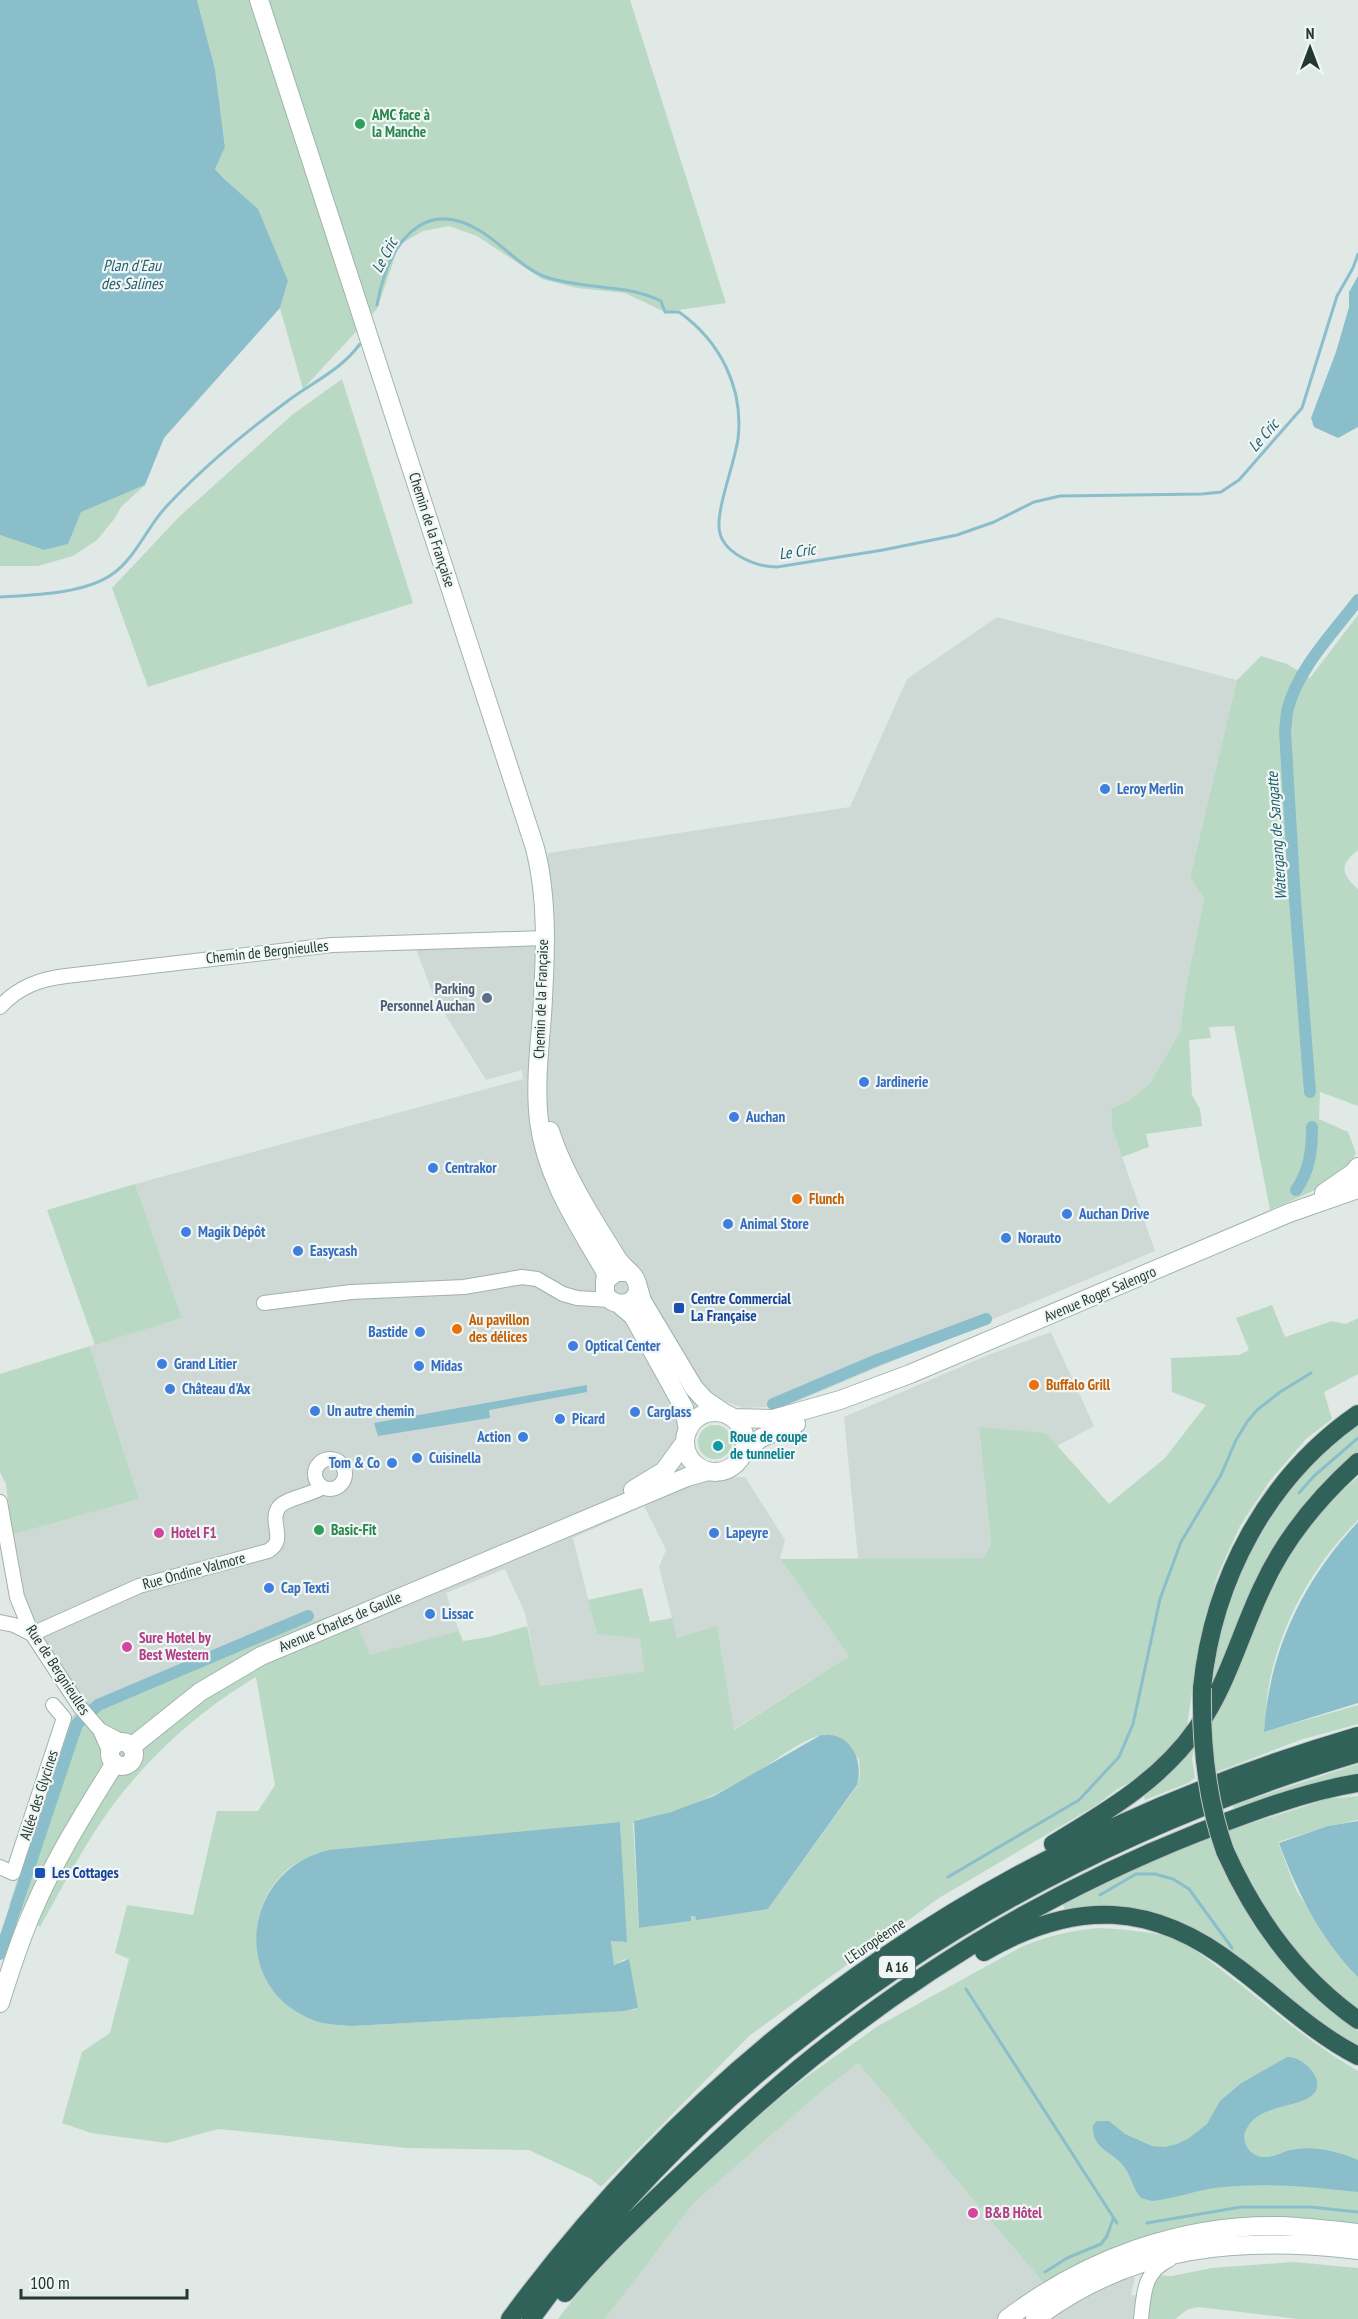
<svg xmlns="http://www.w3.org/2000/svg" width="1358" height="2319" font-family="'PT Sans Narrow',sans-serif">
	<rect width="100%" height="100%" fill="#e0e9e6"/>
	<path fill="#ced9d5" d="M997 617 1237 680 1190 877 1204 899 1186 986 1180 1032 1150 1083 1131 1099 1111 1109 1112 1128 1155 1251 786 1406 744 1408 716 1399 682 1416V1432L678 1444 683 1465 699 1478 745 1477 785 1540 780 1559 849 1656 733 1730 717 1627 677 1638 659 1567 666 1550 644 1506 573 1538 597 1634 640 1639 644 1671 540 1686 525 1613 505 1569 446 1593 459 1631 370 1656 351 1610 286 1630 100 1709 88 1701 59 1668 33 1624 21 1589 12 1535 139 1499 90 1346 182 1318 135 1184 523 1079 522 1070 486 1080 433 995 412 938 535 933 548 853 850 807 907 679Z
		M1051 1332 1094 1426 1057 1446 1046 1433 979 1428 991 1544 983 1558 858 1559 844 1417 988 1355Z
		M858 2063 1045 2285 1135 2277 1131 2295 1150 2296 1148 2319H605L694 2203 815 2097Z"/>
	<path fill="#bad9c4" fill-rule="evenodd" d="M197 0H630L726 303 665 312 625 293 577 288 542 279 477 236 449 226 423 231 399 245 377 309 303 389 280 308 288 281 215 169 225 146 215 69Z
		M342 379 413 603 148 687 112 588 179 517 292 415Z
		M145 485 121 507 115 518 97 540 73 556 38 566H0V535L44 550 67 544 80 512Z
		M1358 615V850C1339 865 1341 874 1358 889V1106L1320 1092 1319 1119 1348 1132 1356 1153C1339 1185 1300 1196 1270 1210L1234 1026 1209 1027 1211 1038 1189 1040 1192 1095 1200 1109 1202 1126 1146 1134 1149 1147 1122 1157 1112 1128 1111 1109 1131 1099 1150 1083 1180 1032 1186 986 1204 899 1190 877 1237 680 1261 656 1287 664 1310 678Z
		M135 1184 182 1318 95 1345 47 1210Z
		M1272 1305 1285 1337 1332 1321 1346 1324 1358 1318V1374L1324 1392 1332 1419 1306 1439 1269 1482 1240 1526 1218 1574 1200 1637 1187 1726 1153 1769 1116 1790 1095 1806 939 1898 749 2036 601 2187 591 2179 529 2150 407 2148 218 2129 167 2143 91 2133 62 2123 82 2052 110 2033 129 1959 115 1953 127 1905 193 1915 217 1811H258L275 1785 256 1677C202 1709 151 1754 113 1805 85 1843 63 1886 40 1927L9 1905 72 1717 88 1701 100 1709 286 1630 351 1609 370 1655 459 1631 463 1641 489 1637 527 1626 540 1686 644 1671 640 1639 597 1634 588 1600 642 1588 650 1622 672 1618 677 1638 717 1626 734 1730 849 1656 780 1559 983 1558 991 1544 979 1427 1046 1433 1109 1504 1165 1458 1206 1405 1172 1392 1171 1358 1239 1355 1249 1350 1236 1318ZM825 1734 859 1759 860 1775 857 1786 768 1909 698 1920H696L695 1916H691V1921L639 1928 633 1823 636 1820C681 1813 721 1793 760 1770 779 1758 802 1739 825 1734ZM620 1822 625 1926 623 1942 611 1940 614 1965 625 1959 638 2008 634 2010 353 2026C336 2025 320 2024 304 2016 249 1988 241 1910 287 1870 296 1862 309 1857 320 1852Z
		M90 1346 139 1499 12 1535 6 1484 0 1472V1374Z
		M1358 1420V1455L1322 1487 1207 1692 1211 1658 1248 1547 1287 1487Z
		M698 1442a17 17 0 1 1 34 0a17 17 0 1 1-34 0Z
		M1358 1477V1520C1313 1565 1281 1622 1269 1685 1266 1700 1266 1717 1264 1732L1358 1705V1724L1300 1740 1214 1773 1208 1723 1267 1598 1293 1548 1309 1525 1334 1497Z
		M1194 1747 1192 1759 1195 1778 1188 1783 1145 1800 1143 1794Z
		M1358 1764V1776L1234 1811 1233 1805Z
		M1358 1796V1820L1329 1826 1278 1842 1296 1890 1338 1954 1358 1977V2013L1324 1985 1289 1947 1242 1871 1227 1831 1328 1799Z
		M1210 1835C1246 1922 1280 1976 1358 2031V2049L1337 2037 1220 1946 1197 1931 1175 1920 1065 1911 1062 1902Z
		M1099 1928C1118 1929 1159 1932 1176 1939 1196 1948 1222 1971 1240 1984 1278 2015 1315 2046 1358 2071V2228L1252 2221 1045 2285 858 2063 815 2097 694 2203 605 2319H558L591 2276 725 2142 806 2077 878 2026 1023 1946C1048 1936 1072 1930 1099 1928Z
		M1294 2262 1358 2268V2319H1298L1199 2307 1188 2309 1175 2319H1148L1154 2275 1172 2276 1212 2268Z"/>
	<path fill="#8bbecb" d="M0 0H197L215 69 225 147 215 169 224 179 258 209 288 281 280 308 164 438 145 485 81 512 68 544 44 550 0 535Z
		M1358 276V427L1338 438 1314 427 1311 418 1336 352 1349 307V292Z
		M587 1385V1392L489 1410 490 1418 378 1436 374 1423Z
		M1358 1522V1703L1264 1732C1269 1651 1303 1581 1358 1522Z
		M821 1735C851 1731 864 1761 857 1785L768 1909 698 1920H696L695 1916H691V1921L639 1928 634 1821 671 1812 714 1796Z
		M1358 1821V1977C1321 1940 1297 1892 1279 1843L1328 1826Z
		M620 1822 627 1942 611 1941 614 1965 629 1959 638 2008 625 2011 353 2026C340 2025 325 2025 313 2020 228 1987 243 1869 329 1850Z
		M1287 2057C1299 2056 1315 2070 1317 2081 1322 2111 1261 2099 1247 2128 1244 2133 1243 2137 1246 2145 1251 2156 1262 2159 1273 2156 1279 2155 1284 2151 1291 2150 1315 2145 1336 2151 1358 2160V2192C1310 2187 1263 2182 1215 2188 1193 2191 1173 2199 1152 2201L1141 2198C1133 2189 1132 2178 1125 2168 1114 2151 1091 2150 1093 2125L1097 2121H1109L1125 2134 1152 2146 1165 2147 1177 2144 1189 2138 1207 2124 1220 2101 1240 2084Z"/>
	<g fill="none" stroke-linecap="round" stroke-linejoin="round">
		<path stroke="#8bbecb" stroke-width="3" d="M377 305C387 249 420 193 482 232 504 246 522 268 546 277 584 290 624 283 661 301L665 312H679C720 341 744 388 738 439 734 465 718 504 719 527 720 553 756 567 777 567L883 550 957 535 994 522 1034 502 1060 496 1202 494 1221 492 1239 480 1302 408 1337 296 1353 268 1358 254
			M0 597C33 595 83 594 111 575 135 559 146 529 165 508 201 469 243 434 285 403 312 382 339 372 360 344
			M1299 1493 1314 1476 1358 1438
			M948 1877 1079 1800 1119 1757 1133 1724 1160 1599 1181 1542 1221 1475 1236 1440 1247 1422 1257 1410 1280 1392 1311 1373
			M1100 1895 1136 1874H1155L1173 1879 1189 1889 1232 1948
			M966 1989 1117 2223
			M1147 2223 1241 2207H1310L1358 2212
			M1045 2272 1067 2258 1101 2244 1107 2236 1113 2219"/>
		<path stroke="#8bbecb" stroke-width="12" d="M1310 1092 1295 900 1285 731C1286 724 1286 715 1288 708 1299 667 1334 632 1358 600
			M1296 1190C1310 1170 1312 1150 1312 1127
			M773 1404 877 1360 986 1319
			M0 1954 77 1724 98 1705 308 1616"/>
		<defs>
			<path id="street" d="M0 1007C18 987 40 979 66 976L332 945 544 938
				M264 1303 351 1292 464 1287 522 1277 537 1279 563 1294 577 1298 609 1300
				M315 1474a15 15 0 1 1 30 0a15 15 0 1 1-30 0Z
				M0 1502 17 1597 32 1634 80 1707 100 1730 123 1742
				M0 1622 14 1625 32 1634 139 1586 268 1551C288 1540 268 1522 279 1507 286 1498 311 1495 323 1487
				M100 1730 111 1755
				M0 1867 13 1873 64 1718 53 1705
				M1141 2319C1144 2294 1143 2272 1169 2260"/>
			<path id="secondary" d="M259 0 535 848C549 902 545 962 542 1016 539 1051 535 1087 539 1121 546 1177 577 1223 605 1271L606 1279
				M550 1131C563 1173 594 1222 617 1258 622 1267 635 1274 637 1283 643 1304 615 1311 605 1294V1281L616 1272H628
				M1324 1193 1353 1173 1358 1167
				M638 1287 642 1301 694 1388 705 1400 724 1413
				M620 1305 633 1316 684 1408 688 1430
				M685 1442a30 30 0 1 1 60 0a30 30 0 1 1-60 0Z
				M733 1418 773 1419 840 1400 910 1374 1289 1213 1358 1189
				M743 1452 761 1438 796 1424
				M633 1490 664 1471 685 1442
				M110 1754a12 12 0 1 1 24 0a12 12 0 1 1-24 0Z
				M131 1747 200 1692 261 1656 687 1477 708 1471
				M0 2003C10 1971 20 1939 34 1908 56 1857 86 1810 115 1763
				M1007 2319C1086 2259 1181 2224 1280 2226 1306 2227 1332 2230 1358 2233
				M1035 2319C1132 2245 1240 2236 1358 2250"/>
			<path id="highway" d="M1202 1688C1213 1579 1267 1477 1358 1414
				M1053 1844C1106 1812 1161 1780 1197 1728 1227 1686 1240 1634 1262 1588 1284 1539 1318 1498 1358 1462
				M1225 1851C1255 1918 1297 1977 1358 2020
				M984 1952C1075 1899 1153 1901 1237 1967 1277 1997 1313 2033 1358 2056
				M565 2293C602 2249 644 2210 686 2170 733 2126 780 2082 831 2043 942 1956 1066 1885 1197 1833 1249 1813 1303 1792 1358 1783
				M510 2319C724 2028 1013 1837 1358 1736
				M531 2319C733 2040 1031 1850 1358 1753"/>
		</defs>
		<use href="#street" stroke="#a3b0ad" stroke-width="16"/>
		<use href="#secondary" stroke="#a0b4ae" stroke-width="20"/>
		<use href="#highway" stroke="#bdc3c2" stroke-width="20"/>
		<use href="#street" stroke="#fff" stroke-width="14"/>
		<use href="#secondary" stroke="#fff" stroke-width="18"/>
		<use href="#highway" stroke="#30625a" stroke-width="18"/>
		<defs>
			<path id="highway-bridge" d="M1202 1688C1201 1744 1206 1798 1225 1851"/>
		</defs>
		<use href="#highway-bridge" stroke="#bdc3c2" stroke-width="20" stroke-linecap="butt"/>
		<use href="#highway-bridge" stroke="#30625a" stroke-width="18"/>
	</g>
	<g fill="#2e9e5b" stroke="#f0f6f3" stroke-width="2">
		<circle cx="360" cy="124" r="6"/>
		<circle cx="319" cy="1530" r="6"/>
	</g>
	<g fill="#3f7fe0" stroke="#f0f6f3" stroke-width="2">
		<circle cx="1105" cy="789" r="6"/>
		<circle cx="864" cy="1082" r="6"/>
		<circle cx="734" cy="1117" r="6"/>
		<circle cx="433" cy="1168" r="6"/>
		<circle cx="1067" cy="1214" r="6"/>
		<circle cx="728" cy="1224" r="6"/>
		<circle cx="186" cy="1232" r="6"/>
		<circle cx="1006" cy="1238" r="6"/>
		<circle cx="298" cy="1251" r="6"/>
		<circle cx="420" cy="1332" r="6"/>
		<circle cx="573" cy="1346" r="6"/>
		<circle cx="162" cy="1364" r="6"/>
		<circle cx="419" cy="1366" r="6"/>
		<circle cx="170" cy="1389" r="6"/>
		<circle cx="315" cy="1411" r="6"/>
		<circle cx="635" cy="1412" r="6"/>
		<circle cx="560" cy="1419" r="6"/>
		<circle cx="523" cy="1437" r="6"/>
		<circle cx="417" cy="1458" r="6"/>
		<circle cx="392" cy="1463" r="6"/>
		<circle cx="714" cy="1533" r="6"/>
		<circle cx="269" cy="1588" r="6"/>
		<circle cx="430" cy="1614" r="6"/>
	</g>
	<circle fill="#5c6f8a" stroke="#f0f6f3" stroke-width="2" cx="487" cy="998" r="6"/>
	<g fill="#e8710a" stroke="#f0f6f3" stroke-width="2">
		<circle cx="797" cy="1199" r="6"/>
		<circle cx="457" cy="1329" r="6"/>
		<circle cx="1034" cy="1385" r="6"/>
	</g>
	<g fill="#1a4fb4" stroke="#f0f6f3" stroke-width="2">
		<rect x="673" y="1302" width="12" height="12" rx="3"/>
		<rect x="34" y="1867" width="12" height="12" rx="3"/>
	</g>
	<circle fill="#0f9aa8" stroke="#f0f6f3" stroke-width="2" cx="718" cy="1446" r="6"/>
	<g fill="#d1479c" stroke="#f0f6f3" stroke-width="2">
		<circle cx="159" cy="1533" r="6"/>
		<circle cx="127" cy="1647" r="6"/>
		<circle cx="973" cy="2213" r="6"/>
	</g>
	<g text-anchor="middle" stroke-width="4.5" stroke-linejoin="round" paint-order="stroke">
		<rect fill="#f0f6f3" stroke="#60716d" stroke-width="1.5" x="879" y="1956" width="36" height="22" rx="4.5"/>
		<g font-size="14" font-weight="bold" fill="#223833">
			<text x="897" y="1972">A 16</text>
		</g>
		<g font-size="15" font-weight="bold" fill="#27864d" stroke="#f0f6f3" text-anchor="start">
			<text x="372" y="120">AMC face à<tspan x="372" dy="17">la Manche</tspan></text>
			<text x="331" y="1535">Basic-Fit</text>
		</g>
		<g font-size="15" fill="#223833" stroke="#f0f6f3">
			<text transform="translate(432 530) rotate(72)" y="5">Chemin de la Française</text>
			<text transform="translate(267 952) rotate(-6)" y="5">Chemin de Bergnieulles</text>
			<text transform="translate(541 999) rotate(-88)" y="5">Chemin de la Française</text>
			<text transform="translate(1100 1294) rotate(-23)" y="5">Avenue Roger Salengro</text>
			<text transform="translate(194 1571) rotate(-15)" y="5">Rue Ondine Valmore</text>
			<text transform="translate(340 1622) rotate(-23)" y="5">Avenue Charles de Gaulle</text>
			<text transform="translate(58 1670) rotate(57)" y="5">Rue de Bergnieulles</text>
			<text transform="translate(39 1795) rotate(-72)" y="5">Allée des Glycines</text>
			<text transform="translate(875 1941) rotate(-34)" y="5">L'Européenne</text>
		</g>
		<g font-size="15" font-weight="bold" fill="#366cbe" stroke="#f0f6f3" text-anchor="start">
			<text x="1117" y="794">Leroy Merlin</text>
			<text x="876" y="1087">Jardinerie</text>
			<text x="746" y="1122">Auchan</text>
			<text x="445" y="1173">Centrakor</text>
			<text x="1079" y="1219">Auchan Drive</text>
			<text x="740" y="1229">Animal Store</text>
			<text x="198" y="1237">Magik Dépôt</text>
			<text x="1018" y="1243">Norauto</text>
			<text x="310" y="1256">Easycash</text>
			<text x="408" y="1337" text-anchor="end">Bastide</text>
			<text x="585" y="1351">Optical Center</text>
			<text x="174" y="1369">Grand Litier</text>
			<text x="431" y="1371">Midas</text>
			<text x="182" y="1394">Château d'Ax</text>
			<text x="327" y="1416">Un autre chemin</text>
			<text x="647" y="1417">Carglass</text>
			<text x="572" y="1424">Picard</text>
			<text x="511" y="1442" text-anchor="end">Action</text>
			<text x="429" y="1463">Cuisinella</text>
			<text x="380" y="1468" text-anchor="end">Tom &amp; Co</text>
			<text x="726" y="1538">Lapeyre</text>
			<text x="281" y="1593">Cap Texti</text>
			<text x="442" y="1619">Lissac</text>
		</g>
		<g font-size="15" font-weight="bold" fill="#4e5e75" stroke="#f0f6f3" text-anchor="end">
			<text x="475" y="994">Parking<tspan x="475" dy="17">Personnel Auchan</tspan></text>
		</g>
		<g font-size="15" font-weight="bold" fill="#c56008" stroke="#f0f6f3" text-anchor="start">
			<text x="809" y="1204">Flunch</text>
			<text x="469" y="1325">Au pavillon<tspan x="469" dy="17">des délices</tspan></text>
			<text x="1046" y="1390">Buffalo Grill</text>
		</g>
		<g font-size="15" font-weight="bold" fill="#164399" stroke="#f0f6f3" text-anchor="start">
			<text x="691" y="1304">Centre Commercial<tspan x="691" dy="17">La Française</tspan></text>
			<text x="52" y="1878">Les Cottages</text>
		</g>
		<g font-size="15" font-weight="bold" fill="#0d838f" stroke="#f0f6f3" text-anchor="start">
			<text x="730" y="1442">Roue de coupe<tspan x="730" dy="17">de tunnelier</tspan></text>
		</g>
		<g font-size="15" font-weight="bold" fill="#b23c85" stroke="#f0f6f3" text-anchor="start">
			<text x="171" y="1538">Hotel F1</text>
			<text x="139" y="1643">Sure Hotel by<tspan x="139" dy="17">Best Western</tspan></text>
			<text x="985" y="2218">B&amp;B Hôtel</text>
		</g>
		<g font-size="16" font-style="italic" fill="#215e6f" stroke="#f0f6f3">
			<text transform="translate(384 255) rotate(-62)" y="6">Le Cric</text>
			<text x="132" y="271">Plan d'Eau<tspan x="132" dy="18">des Salines</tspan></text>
			<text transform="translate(1263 435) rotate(-49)" y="6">Le Cric</text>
			<text transform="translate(797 551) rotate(-8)" y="6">Le Cric</text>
			<text transform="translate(1276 836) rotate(-94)" y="6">Watergang de Sangatte</text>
		</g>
	</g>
	<g transform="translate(1310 48)" stroke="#f0f6f3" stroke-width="4.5" paint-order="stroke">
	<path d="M0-4.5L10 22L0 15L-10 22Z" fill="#223833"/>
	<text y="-9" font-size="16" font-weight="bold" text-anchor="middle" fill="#223833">N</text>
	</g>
	<path d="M21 2289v9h166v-9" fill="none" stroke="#223833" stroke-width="3"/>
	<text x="30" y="2289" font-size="18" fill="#223833" stroke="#f0f6f3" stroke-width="4.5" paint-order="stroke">100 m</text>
</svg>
